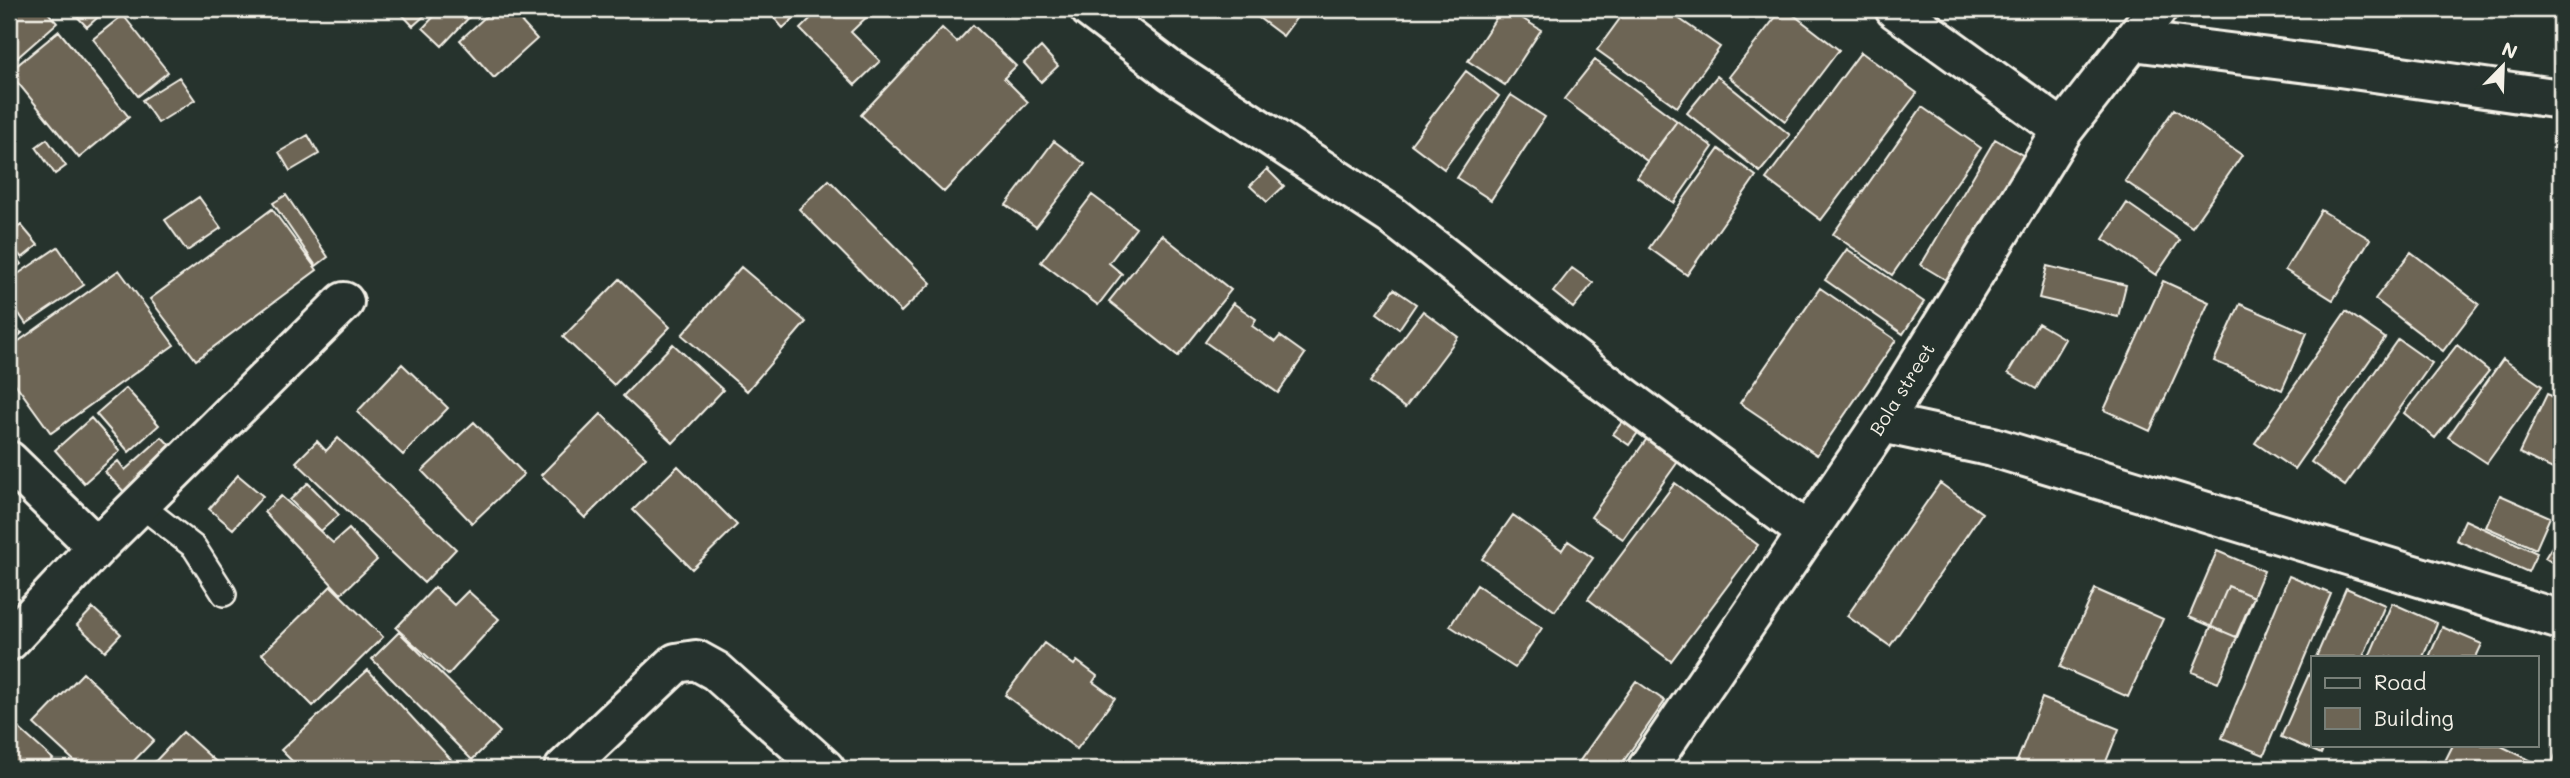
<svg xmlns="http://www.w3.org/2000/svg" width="2570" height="778" font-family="Mali,sans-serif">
	<rect width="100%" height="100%" fill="#26332d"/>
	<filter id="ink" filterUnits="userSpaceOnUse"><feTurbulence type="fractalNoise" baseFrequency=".0143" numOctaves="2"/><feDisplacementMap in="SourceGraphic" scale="14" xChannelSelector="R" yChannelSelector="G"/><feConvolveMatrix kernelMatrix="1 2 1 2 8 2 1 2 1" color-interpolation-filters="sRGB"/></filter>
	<g filter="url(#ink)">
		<path fill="#6d6555" stroke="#f4f1e8" stroke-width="2" d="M9 9H45L57 23 9 65Z
			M70 9H107L87 27Z
			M397 9H432L413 26Z
			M441 9H477L442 46 423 28Z
			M494 9H510L537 39 494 78 460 40Z
			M766 9H804L783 28Z
			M820 9H875L851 32 880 61 855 85 800 29Z
			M1247 9H1303L1283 36Z
			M1502 9H1507L1541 30 1505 85 1468 61Z
			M1627 9H1665L1720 47 1677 107 1597 50Z
			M1782 9H1786L1839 50 1785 121 1729 77Z
			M123 15 168 72 138 96 93 39Z
			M973 25 1016 66 1004 78 1028 102 944 192 861 115 942 28 957 42Z
			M59 31 129 117 79 158 9 72Z
			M1041 47 1058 66 1041 82 1024 63Z
			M1861 52 1917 93 1821 220 1766 179Z
			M1595 60 1677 121 1647 161 1564 99Z
			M1466 71 1499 96 1444 169 1411 144Z
			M1717 76 1790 135 1760 172 1687 113Z
			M179 77 195 100 158 123 142 100Z
			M1511 95 1545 117 1491 200 1457 178Z
			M1922 107 1981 148 1892 275 1833 234Z
			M2174 109 2242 155 2192 227 2125 181Z
			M1677 121 1713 147 1674 203 1637 177Z
			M308 135 319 154 290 171 279 152Z
			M47 139 66 166 55 174 36 147Z
			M1995 139 2026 157 1951 283 1921 265Z
			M1054 141 1085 164 1036 227 1006 205Z
			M1719 149 1756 176 1687 275 1649 248Z
			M1267 169 1284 186 1267 202 1250 186Z
			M829 180 931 283 901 312 799 209Z
			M286 195 328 257 316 266 273 203Z
			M1092 195 1136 228 1109 263 1122 274 1098 305 1041 262Z
			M199 197 221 228 187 251 165 220Z
			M2127 203 2180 240 2156 275 2103 239Z
			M272 209 317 270 196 360 150 299Z
			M2321 210 2370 239 2333 300 2285 270Z
			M21 225 38 245 22 258 9 243V235Z
			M1162 235 1231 290 1178 356 1109 301Z
			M58 247 84 285 26 324 9 299V280Z
			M9 248 21 264 9 273Z
			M1847 249 1924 302 1903 334 1825 280Z
			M2411 252 2479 304 2443 351 2375 299Z
			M2047 266 2126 285 2118 317 2039 298Z
			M741 267 806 322 747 391 682 335Z
			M1572 268 1593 283 1573 308 1553 292Z
			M119 270 174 345 51 433 9 375V348Z
			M620 279 670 327 614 385 563 337Z
			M2163 281 2209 302 2150 431 2104 410Z
			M1820 288 1896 340 1817 455 1740 403Z
			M1394 289 1416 304 1399 329 1377 313Z
			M1233 303 1256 319 1252 326 1275 342 1280 336 1305 354 1278 393 1205 342Z
			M2240 304 2307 333 2282 390 2214 361Z
			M1423 311 1458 337 1405 408 1370 382Z
			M2346 311 2385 338 2294 469 2255 443Z
			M2038 323 2065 339 2036 389 2008 373Z
			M9 325 22 333 9 345Z
			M2398 339 2432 363 2345 486 2311 462Z
			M673 344 723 390 673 443 623 396Z
			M2457 345 2489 371 2435 438 2404 413Z
			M2503 359 2542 386 2487 463 2448 437Z
			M402 364 448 408 403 455 357 412Z
			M126 388 159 425 129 452 96 414Z
			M2547 394 2561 400V473L2519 453Z
			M1629 413 1644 424 1629 445 1613 434Z
			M601 414 646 457 585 518 541 475Z
			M91 418 120 451 84 483 55 450Z
			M474 422 524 474 472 523 422 471Z
			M1651 433 1682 456 1623 539 1591 517Z
			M162 437 176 452 128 496 105 472 118 461 125 470Z
			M338 438 456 549 424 583 296 462 317 441 326 451Z
			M678 466 737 525 692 569 633 510Z
			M238 475 263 496 233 529 209 509Z
			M308 483 339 515 321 531 290 500Z
			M1675 483 1758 545 1671 661 1588 599Z
			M1940 483 1982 513 1890 646 1847 616Z
			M2500 495 2550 517 2536 549 2486 527Z
			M281 496 333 543 349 529 377 560 341 594 264 512Z
			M1513 515 1562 550 1568 541 1593 558 1555 611 1482 559Z
			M2465 520 2537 553 2528 572 2456 540Z
			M2561 532V568L2545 558Z
			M2217 551 2264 571 2236 637 2189 617Z
			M2289 576 2331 594 2264 755 2222 738Z
			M1477 585 1542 628 1515 668 1450 626Z
			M331 586 383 637 313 706 262 654Z
			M2228 586 2254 597 2218 683 2192 672Z
			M435 587 454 605 468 591 499 619 448 675 396 628Z
			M2346 588 2385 605 2363 657H2316Z
			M2095 589 2163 619 2128 697 2060 667Z
			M2392 603 2437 623 2423 657H2369Z
			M93 608 121 634 105 651 77 625Z
			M2442 627 2482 644 2476 657H2429Z
			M399 632 500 732 472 760 372 659Z
			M1044 643 1074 665 1077 661 1097 676 1093 682 1115 698 1077 749 1005 695Z
			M2313 665V745H2325L2321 754 2281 737Z
			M368 670 457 766 454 769H300L281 750Z
			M83 673 154 740 126 769H83L34 724Z
			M1636 681 1665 701 1618 769H1574Z
			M2042 698 2119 729 2103 769H2014Z
			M15 725 53 759 44 769H9V732Z
			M183 732 224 769H148Z
			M2561 742V769H2550Z
			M2453 745H2499L2538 764 2535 769H2441Z"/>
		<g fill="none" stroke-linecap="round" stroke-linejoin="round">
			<defs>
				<path id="service" d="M139 504 194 547 224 594"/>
				<path id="minor" d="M1090 9 1171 71 1391 215 1596 376 1808 533
					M1895 9 2063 130
					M2133 41 2332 66 2561 99
					M1882 423 1993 447 2561 620
					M9 461 97 547
					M9 641 97 547 344 302
					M564 769 676 663 696 660 716 671 825 769
					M1647 769 1882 423 2063 130 2157 9"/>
			</defs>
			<use href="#service" stroke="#f4f1e8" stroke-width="28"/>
			<use href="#minor" stroke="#f4f1e8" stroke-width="44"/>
			<use href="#service" stroke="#26332d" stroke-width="23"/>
			<use href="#minor" stroke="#26332d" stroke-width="38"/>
		</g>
	</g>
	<g text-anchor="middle" stroke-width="7" stroke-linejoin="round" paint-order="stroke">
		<g font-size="19" fill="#f4f1e8" stroke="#26332d">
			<text transform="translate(1902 389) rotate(-58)" y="7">Bola street</text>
		</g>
	</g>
	<rect width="2570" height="778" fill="none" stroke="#26332d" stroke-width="35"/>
	<rect x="18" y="18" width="2535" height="743" fill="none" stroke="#f4f1e8" stroke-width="2.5" filter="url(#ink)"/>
	<rect x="2311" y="656" width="228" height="91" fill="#26332d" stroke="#787f78" stroke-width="2"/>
	<rect x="2325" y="678" width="35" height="10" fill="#26332d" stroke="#787f78" stroke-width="2"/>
	<text x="2374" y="690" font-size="21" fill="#f4f1e8">Road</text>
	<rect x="2325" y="708" width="35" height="21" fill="#6d6555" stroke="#787f78" stroke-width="2"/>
	<text x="2374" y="726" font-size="21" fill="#f4f1e8">Building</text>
	<g transform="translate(2503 66) rotate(23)" stroke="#26332d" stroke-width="5" paint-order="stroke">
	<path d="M0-5L12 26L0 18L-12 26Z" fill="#f4f1e8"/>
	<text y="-10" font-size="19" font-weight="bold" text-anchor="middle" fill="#f4f1e8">N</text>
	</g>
</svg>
